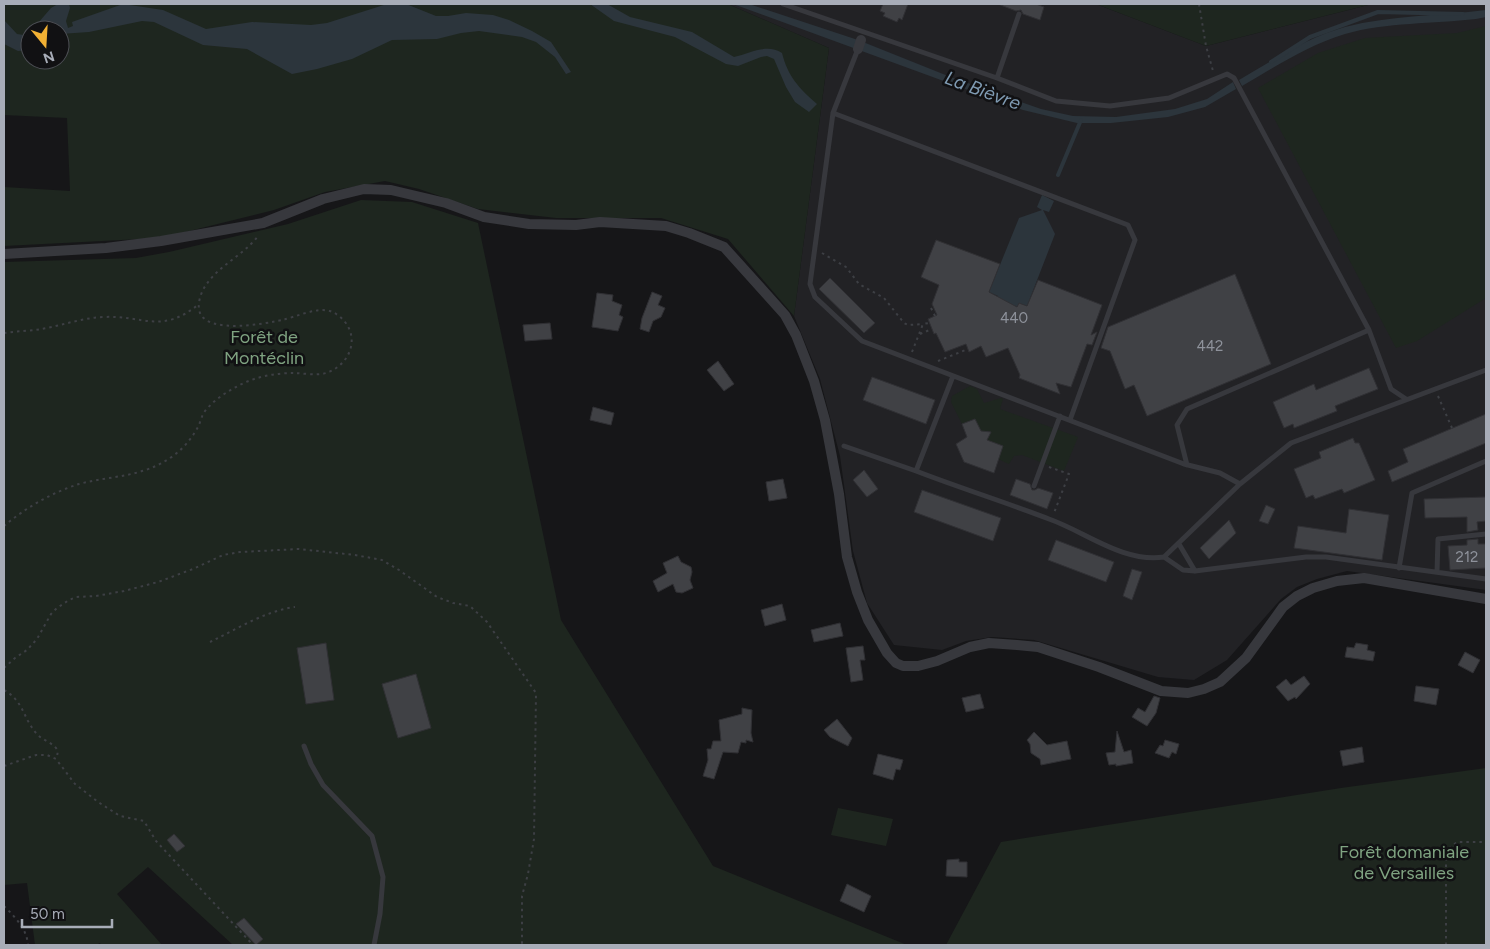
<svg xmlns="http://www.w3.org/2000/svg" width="1490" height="949" font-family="Figtree,sans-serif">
	<rect width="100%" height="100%" fill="#161618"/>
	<path fill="#222225" d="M728 4H1096L1206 46 1372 4H1486V590L1347 571 1317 579 1297 587 1281 599 1227 660 1194 680 1158 677 1034 640 992 637 966 641 942 650 894 645 867 603 853 551 840 456 820 379 794 316 829 48Z"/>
	<path fill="#1e261f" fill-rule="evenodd" d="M4 4H728L829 48 794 316 728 239 661 218H556L478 209 419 189 385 181 325 192 274 210 161 238 4 246V187L70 191 67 118 4 115ZM30 30H60V60H30Z
		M1096 4H1372L1206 46Z
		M1486 26V298L1417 341 1396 348 1258 88 1318 53 1365 38 1457 33Z
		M361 200 412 202 478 223 561 620 713 866 907 945H233L148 867 117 894 162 945H101L100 943 96 945H35L27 883 4 885V262L136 258 169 252 288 224Z
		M970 386 977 389 984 403 1001 398 1003 399 1000 409 1078 437 1064 471 1022 455 1014 456 1009 464 998 459 1003 446 987 440 990 434 988 431 982 433 975 419 962 424 951 402 952 396Z
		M1486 767V945H946L1001 842 1341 788 1486 768Z
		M838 808 893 819 886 846 831 835Z"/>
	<path fill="#2c353c" d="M58 4H69L70 8 66 21 68 28 73 26 72 22 123 4 163 10 206 29 252 22 311 25 327 23 387 4H406L436 16H448L466 13 493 15 509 20 532 31 551 42 571 72 566 74 555 57 536 42 522 37 479 31 461 33 437 39 392 40 352 59 317 69 292 74 247 49 203 45 154 22 142 21 89 32 60 34V30H32L51 8Z
		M590 4H607L630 17 692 32 734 57C751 53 767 43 782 53 788 77 799 88 817 104L809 112 795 102 786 87 774 59 767 56 761 57 738 66 726 64 675 37 614 21Z
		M733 4H749L858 40 948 76 1041 109 1073 116 1116 117 1175 109 1207 99 1233 82 1236 89 1205 107 1168 117 1111 123H1077L1023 110Z
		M1486 10V17L1476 19C1433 24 1387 22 1345 34 1308 45 1275 67 1242 86L1239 80C1273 60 1308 37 1345 27 1391 15 1439 16 1486 10Z
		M4 20 17 34 24 35 30 31V50L18 51 4 44Z
		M1042 195 1054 201 1049 212 1043 210 1055 234 1027 306 1019 303 1017 307 996 300 998 296 989 292 1019 218 1042 210 1037 207Z"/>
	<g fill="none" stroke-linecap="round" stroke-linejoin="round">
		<path stroke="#2c353c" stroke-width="4" d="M1271 62 1310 37 1378 12 1463 14
			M1058 175 1081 120"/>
	</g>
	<path fill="#404145" stroke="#303034" d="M883 4H908L902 20 899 18 897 22 883 16 885 13 880 11Z
		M998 4H1036L1044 7 1040 20 1023 14 1021 10 1016 11Z
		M936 240 1000 264 989 292 1017 307 1019 303 1027 306 1038 280 1102 305 1091 335 1097 332 1092 345 1087 344 1071 387 1056 383 1060 394 1019 378 1020 375 1008 348 986 357 981 346 969 352 966 344 945 352 936 333 934 334 928 319 937 315 932 304 939 285 921 277Z
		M1235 274 1271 364 1147 416 1134 385 1125 389 1110 351 1101 348 1108 327Z
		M830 278 875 323 864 333 819 289Z
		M652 292 662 296 658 305 665 308 661 317 653 321 649 332 640 329 642 318Z
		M597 293 613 295 612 301 622 305 619 315 623 317 618 331 592 327Z
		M550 323 552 339 525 341 523 325Z
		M718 361 734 384 724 391 707 370Z
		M1369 368 1378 389 1335 406 1337 411 1294 428 1293 424 1284 428 1273 402 1314 384 1316 390Z
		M872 377 935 400 926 424 863 400Z
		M593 407 614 413 611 425 590 420Z
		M1486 414V443L1392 482 1388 471 1408 462 1403 449Z
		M975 419 981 431 991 432 987 440 1003 446 994 473 964 462 956 444 967 437 962 424Z
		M1353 438 1355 443H1359L1375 480 1344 493 1342 489 1315 499 1313 495 1306 498 1294 469 1321 458 1319 452Z
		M864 470 878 489 867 497 853 480Z
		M783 479 787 498 769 501 766 482Z
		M1016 479 1030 484 1032 490H1035L1038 488 1053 493 1047 509 1010 495Z
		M922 490 1001 518 993 541 914 512Z
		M1486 497V521L1477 522 1478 530 1467 532V517L1425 518 1424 499Z
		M1266 505 1275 509 1268 524 1259 521Z
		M1349 509 1389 515 1382 560 1294 548 1298 526 1346 533Z
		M1229 520 1236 533 1209 559 1200 548Z
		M1478 539V544H1486V568L1450 570 1448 546 1467 545V540Z
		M1056 540 1114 562 1106 582 1048 560Z
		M678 556 681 562 691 567 692 572 690 580 693 588 682 593 676 592 673 584 658 592 653 581 667 573 663 563Z
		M1132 569 1142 572 1132 600 1123 596Z
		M782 604 786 620 765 626 761 610Z
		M840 623 843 636 814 642 811 630Z
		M326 643 334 700 306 704 297 648Z
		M1356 643 1368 645 1367 650 1375 652 1373 661 1345 657 1347 647 1354 648Z
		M863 646 865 660H860L863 680 851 682 846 648Z
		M1465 652 1480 660 1473 673 1458 665Z
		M416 674 431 728 398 738 382 684Z
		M1304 676 1310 684 1296 699 1295 697 1288 701 1276 687 1286 679 1291 685Z
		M1416 686 1439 689 1436 705 1414 701Z
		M980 694 984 708 966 712 962 698Z
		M1154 696 1160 698 1156 713 1147 726 1132 717 1138 708 1145 712Z
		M742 708 752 710 751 733 753 742 746 740V743L741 742 738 753 723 752 714 779 703 776 708 760 707 749H711L713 741H721L719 720 742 714Z
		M837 719 852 738 848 746 830 737 824 730Z
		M1117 731 1124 752 1131 750 1133 763 1116 766V764L1109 765 1106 753 1115 752Z
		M1034 732 1047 745 1067 741 1071 759 1041 765 1040 759 1031 753 1030 744 1027 740Z
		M1165 740 1179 744 1176 754 1172 752 1169 758 1155 753 1160 745 1163 746Z
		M1362 747 1364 762 1343 766 1340 751Z
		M878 754 903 760 900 770 896 769 893 780 873 774Z
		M174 834 185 846 177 852 167 840Z
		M959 859V862H967V877L946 876 947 860Z
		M847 884 871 896 864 912 840 901Z
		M244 918 263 939 256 945 236 924Z"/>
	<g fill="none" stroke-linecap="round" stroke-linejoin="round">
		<path stroke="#3d3f44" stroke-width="2" stroke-dasharray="2.5 4" stroke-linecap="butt" d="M1199 4 1206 46 1213 71
			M822 253 846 267 859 284 884 298 904 323 908 325 923 324
			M931 308 935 316
			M4 333C17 331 30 331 42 329 63 325 82 318 103 317 144 315 161 335 199 304
			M920 334 932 329
			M912 352 923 324 929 323
			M938 361 968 349
			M1438 396 1452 428
			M1049 467 1069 474 1054 513
			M4 526C25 508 53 492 79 484 113 475 142 478 173 456 184 448 193 437 199 425 201 420 202 415 205 411 214 400 226 392 238 386 254 377 275 373 293 373 303 373 316 376 326 373 348 366 360 341 345 322 342 318 336 313 330 311 316 307 296 317 282 320 264 324 209 334 200 313 197 306 200 295 204 288 218 265 243 256 258 236
			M210 642C237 629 265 611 295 607
			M4 668 15 658 27 650 37 639 51 614 57 608 69 600 76 597 96 596 124 591 158 582 193 569 223 555 240 552 299 549 355 555 382 560 399 570 437 597 453 603 470 606 487 622 536 693 534 839 528 874 522 896V945
			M4 690C24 701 23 719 37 734 42 740 51 742 56 748 59 752 57 755 56 759
			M4 766 36 755H47L56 759 75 784 98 802 120 816 144 821 156 841 253 945
			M4 906C15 917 27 929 28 945
			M1446 945V857L1448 849 1457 842H1486"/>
		<path stroke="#37383d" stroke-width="5" d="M783 4 997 78 1056 101 1110 106 1169 98 1227 74 1234 78 1369 330 1391 389 1406 399
			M858 49 833 113 810 284 815 297 862 341 1184 464 1220 473 1240 484
			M997 78 1019 14
			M833 113 1128 225 1135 240 1070 420
			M953 376 916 471C960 488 1005 502 1049 519 1086 532 1123 563 1164 557L1240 484 1291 443 1486 370
			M844 446 916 471
			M1187 465 1177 425 1187 409 1369 330
			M1034 486 1060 416
			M1179 544 1195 571
			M1164 557 1183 570 1195 571 1306 557H1326L1486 579
			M1399 568 1412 493 1486 461
			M1437 572 1438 539 1486 534
			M304 746 311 764 323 785 372 836 383 877 380 914 374 945"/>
		<path stroke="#37383d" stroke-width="10" d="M858 49 861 40
			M4 254 106 248 161 241 263 223 323 199 364 189 391 190 446 203 484 217 529 224 576 225 600 222 666 226 689 233 724 247 785 315 796 335 814 381 825 420 839 494 847 557 857 592 868 620 887 653 896 663 903 666H918L937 661 970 647 989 643 1017 645 1038 647 1099 667 1161 691 1188 693 1204 689 1220 682 1246 658 1283 607 1297 596 1313 588 1337 581 1364 578 1486 599"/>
	</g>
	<g text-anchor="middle" stroke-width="5" stroke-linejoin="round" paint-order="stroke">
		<g font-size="15" fill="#8e929b">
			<text x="1014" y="323">440</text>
			<text x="1210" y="351">442</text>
			<text x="1467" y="562">212</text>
		</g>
		<g font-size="18" fill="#7fa381" stroke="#111113">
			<text x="264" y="343">Forêt de<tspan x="264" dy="21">Montéclin</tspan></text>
			<text x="1404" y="858">Forêt domaniale<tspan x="1404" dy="21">de Versailles</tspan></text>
		</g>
		<g font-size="19" font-style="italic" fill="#7f9bb3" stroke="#111113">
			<text transform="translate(983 90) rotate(20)" y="7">La Bièvre</text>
		</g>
	</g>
	<rect width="1490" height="949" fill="none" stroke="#a8adb8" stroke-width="10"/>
	<g transform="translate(45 45) rotate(162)"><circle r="24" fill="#111113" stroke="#4d4f55"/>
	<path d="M0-4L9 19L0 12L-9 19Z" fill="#f2b134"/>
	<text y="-8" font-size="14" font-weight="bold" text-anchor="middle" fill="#a8adb8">N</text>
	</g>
	<path d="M22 919v8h90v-8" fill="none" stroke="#a8adb8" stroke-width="2.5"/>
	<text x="30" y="919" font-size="15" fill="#a8adb8" stroke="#111113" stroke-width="4" paint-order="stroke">50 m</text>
</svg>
